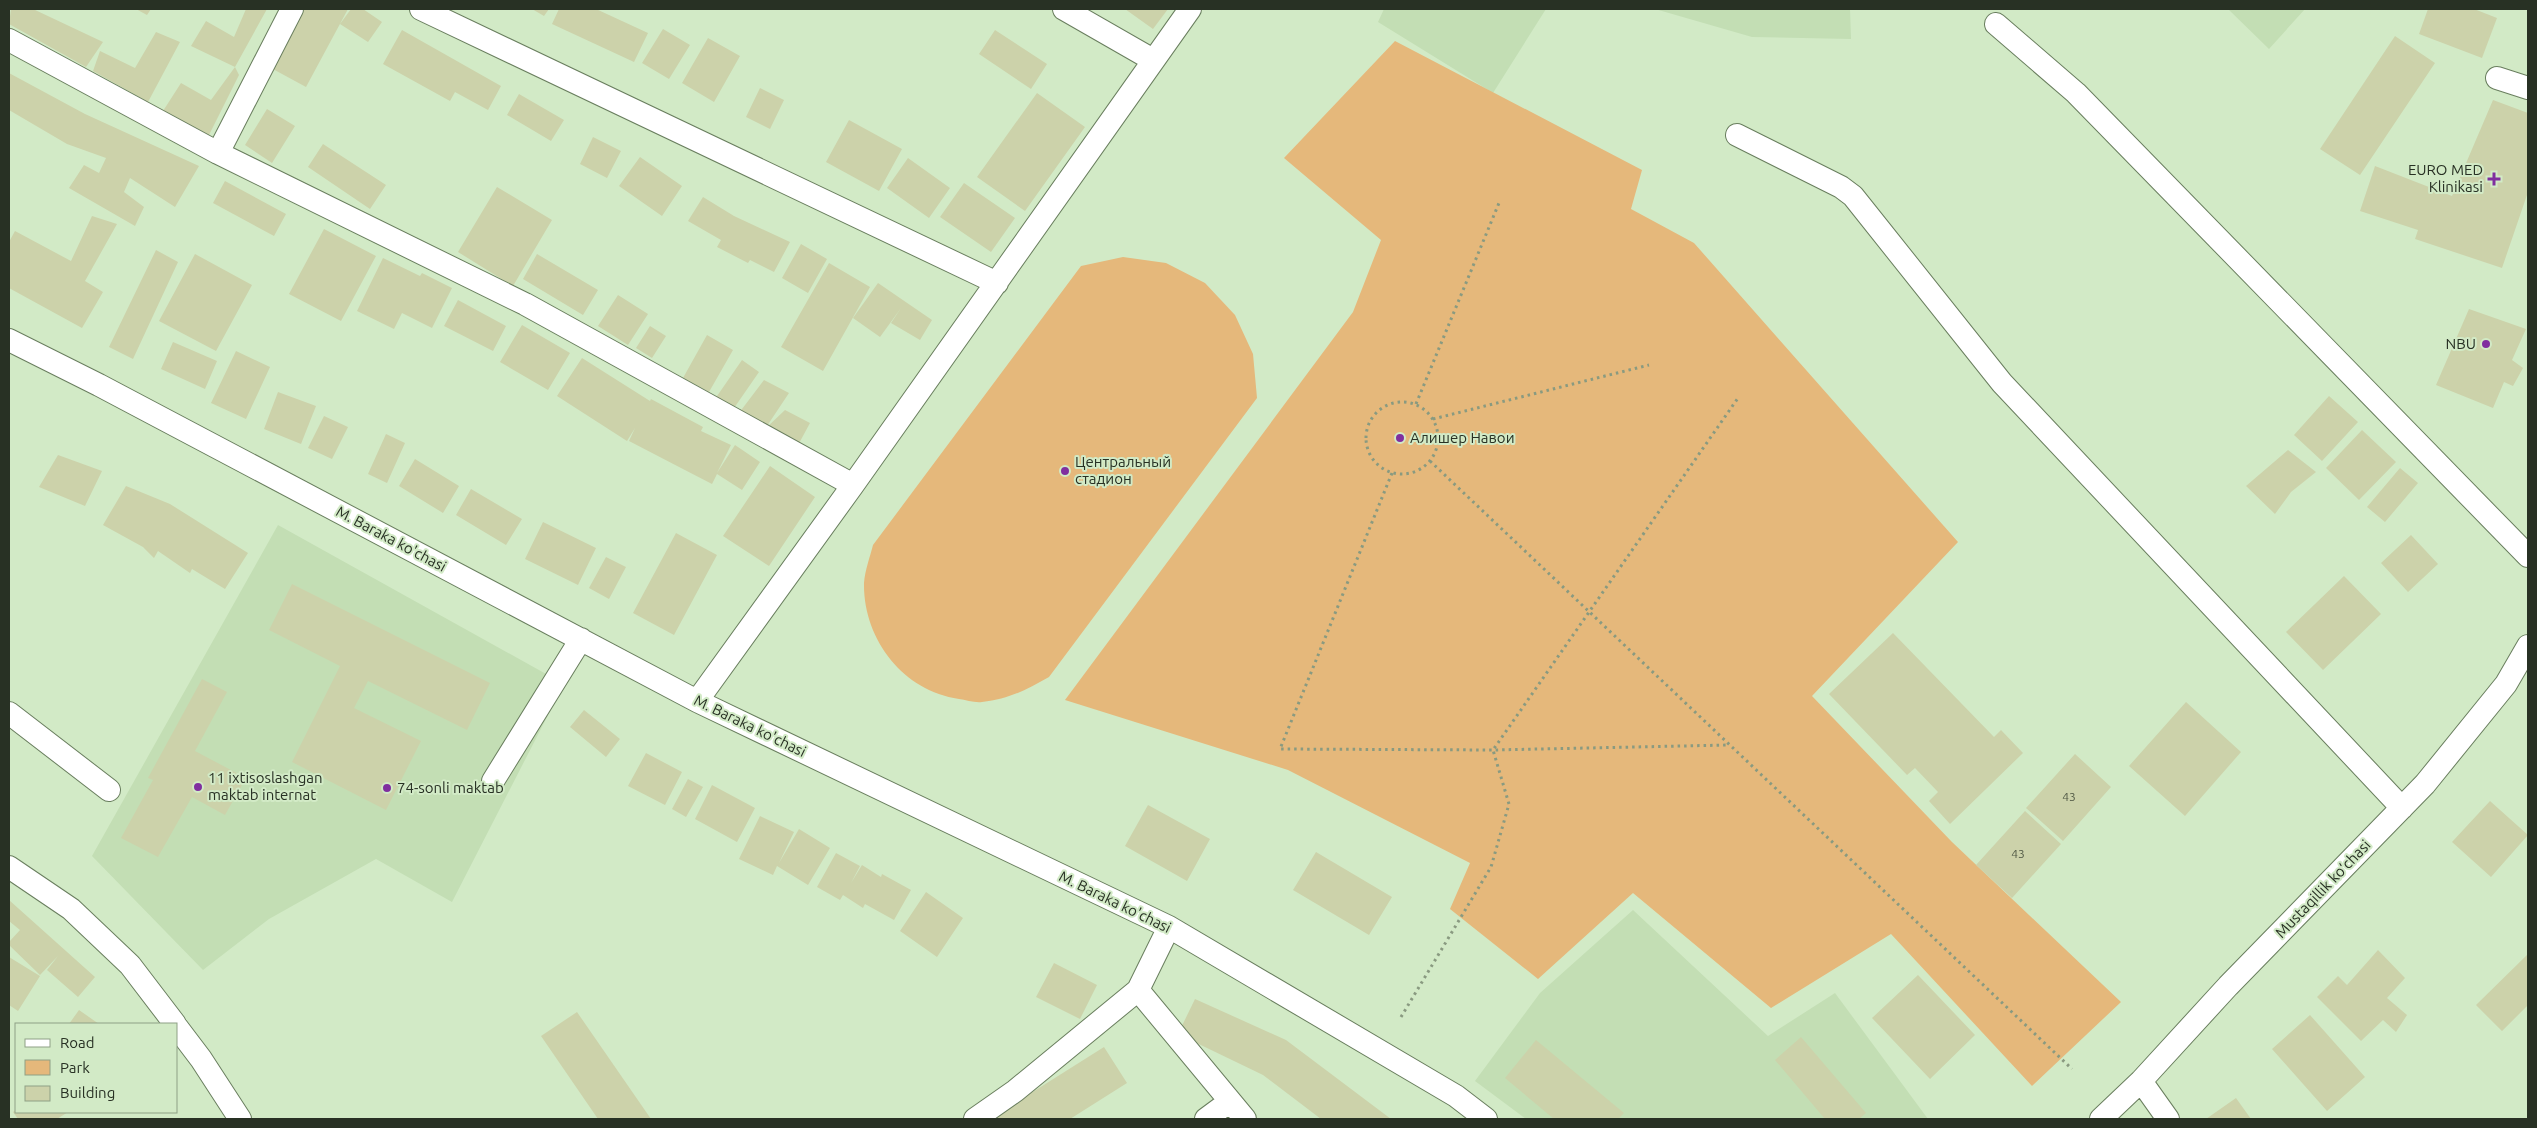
<svg xmlns="http://www.w3.org/2000/svg" width="2537" height="1128" font-family="Ubuntu,sans-serif">
	<rect width="100%" height="100%" fill="#d2eac6"/>
	<path fill="#c3deb4" d="M1384 9H1546L1493 93 1378 22Z
		M1655 9H1850L1851 39 1752 37Z
		M2228 9H2305L2269 49Z
		M278 525 564 684 452 902 376 859 269 919 203 970 92 856Z
		M1633 910 1768 1036 1835 993 1928 1119H1526L1475 1081 1540 993Z"/>
	<path fill="#e5b87b" d="M1395 41 1642 170 1631 209 1694 243 1958 542 1812 696 1952 842 2121 1002 2032 1086 1891 934 1771 1008 1633 893 1538 979 1450 909 1470 863 1288 770 1065 700 1353 312 1381 240 1284 158Z
		M1123 257 1166 263 1205 283 1235 315 1253 354 1257 398 1049 677C1026 690 1009 699 982 702 975 703 966 700 959 699 903 691 863 639 864 583 865 570 870 557 873 545L1081 266Z"/>
	<path fill="#ccd2aa" d="M11 9H33L103 42 86 67 9 24Z
		M136 9H151L147 15Z
		M246 9H267L235 67 239 75 209 135 163 111 181 83 211 100 235 67 191 46 206 21 234 37Z
		M303 9H348L306 87 271 68Z
		M351 9H363L382 22 368 42 340 24Z
		M532 9H549L544 16Z
		M559 9H596L648 33 634 62 552 24Z
		M1125 9H1168L1153 29Z
		M2428 9H2474L2497 18 2482 58 2419 34Z
		M663 29 690 45 669 79 642 63Z
		M402 30 501 86 488 110 455 92 450 101 383 64Z
		M995 30 1047 64 1031 89 979 54Z
		M156 32 180 42 148 102 93 71 100 51 135 68Z
		M2395 36 2435 63 2360 175 2320 149Z
		M708 38 740 56 714 102 682 83Z
		M9 73 85 114 199 166 175 207 130 178 124 192 144 207 135 226 69 188 84 165 99 173 106 158 67 144 9 110Z
		M760 88 784 100 770 129 746 117Z
		M1037 93 1085 127 1025 211 977 177Z
		M519 94 564 120 551 141 507 115Z
		M2493 100 2528 113V192L2502 268 2415 239 2418 230 2360 211 2375 166 2452 196Z
		M267 109 295 126 272 163 245 145Z
		M849 120 902 149 879 191 826 162Z
		M593 137 621 151 607 178 580 164Z
		M323 144 386 185 370 209 308 167Z
		M640 157 682 186 662 216 619 186Z
		M908 158 950 188 929 218 887 188Z
		M225 181 286 214 274 236 213 203Z
		M964 183 1015 218 991 252 940 217Z
		M497 187 552 220 513 286 458 252Z
		M703 197 734 216 790 242 774 272 750 260 748 263 717 247 721 240 688 221Z
		M92 216 117 224 85 281 103 292 82 328 9 288V242L15 231 71 261Z
		M324 229 376 256 341 321 289 294Z
		M801 244 827 259 808 293 782 278Z
		M156 250 178 262 133 359 109 347Z
		M195 254 252 285 216 351 159 321Z
		M537 254 598 290 583 315 523 279Z
		M383 258 420 276 422 273 452 288 432 328 402 313 394 329 357 311Z
		M829 263 870 287 823 371 781 347Z
		M878 283 932 320 920 340 891 323 901 308 880 337 853 318Z
		M618 295 648 314 628 345 598 326Z
		M458 300 506 326 493 351 444 326Z
		M2469 309 2526 329 2512 360 2523 368 2513 386 2504 382 2493 408 2436 385Z
		M522 325 570 353 548 390 500 362Z
		M650 326 666 336 652 358 636 348Z
		M707 335 733 350 709 392 683 378Z
		M173 342 217 361 205 389 161 369Z
		M236 351 270 367 246 419 211 403Z
		M582 358 650 401 651 399 703 427 701 431 731 445 717 473 735 445 760 462 742 490 717 474 712 484 681 468 629 441 635 428 627 441 557 396Z
		M742 360 759 372 732 411 715 399Z
		M764 380 789 393 765 429 739 413Z
		M278 392 316 406 301 444 264 429Z
		M2329 396 2358 422 2322 461 2294 435Z
		M785 410 810 423 797 447 765 429Z
		M324 416 348 427 332 459 308 448Z
		M2362 430 2396 462 2359 500 2326 468Z
		M386 434 405 443 387 483 368 474Z
		M2288 450 2316 472 2291 492 2275 514 2246 486Z
		M58 455 102 471 85 506 39 487Z
		M415 459 459 486 443 513 399 486Z
		M770 466 815 497 769 566 723 536Z
		M2400 468 2418 483 2385 522 2367 507Z
		M126 486 170 504 248 553 225 589 192 569 190 573 158 551 154 558 143 547 103 525Z
		M471 489 522 519 506 545 456 515Z
		M543 522 596 548 578 585 525 559Z
		M676 533 717 555 674 635 633 613Z
		M2411 535 2438 564 2408 592 2381 563Z
		M606 557 626 567 609 599 589 588Z
		M2344 576 2381 614 2323 670 2286 632Z
		M292 584 490 683 467 730 368 681 354 708 421 741 386 810 292 762 340 666 269 630Z
		M1893 633 1994 737 2001 730 2023 753 1950 824 1929 801 1938 792 1915 768 1907 775 1829 694Z
		M202 679 227 692 195 751 246 778 225 815 192 797 158 857 121 838 153 780 148 778Z
		M2186 702 2241 752 2185 816 2129 766Z
		M584 710 620 739 606 757 570 727Z
		M646 753 682 772 665 805 628 786Z
		M2075 754 2111 787 2063 841 2026 808Z
		M688 779 703 787 686 817 672 809Z
		M712 785 755 808 737 842 695 819Z
		M2490 801 2528 835 2491 877 2452 842Z
		M1148 805 1210 839 1187 881 1125 846Z
		M2025 811 2061 844 2012 898 1976 865Z
		M760 816 794 832 779 863 799 829 830 848 808 885 777 866 773 875 739 859Z
		M1316 852 1392 897 1369 935 1293 890Z
		M836 853 860 866 851 883 862 865 881 877 882 874 911 890 894 920 865 904 863 908 843 895 840 900 817 887Z
		M926 892 963 918 937 957 900 931Z
		M9 900 95 977 78 997 47 970 58 956 40 975 9 945V942L20 930 9 921Z
		M2378 950 2405 978 2387 998 2407 1015 2396 1032 2383 1020 2361 1041 2317 997 2338 976 2347 985Z
		M2528 954V1005L2502 1031 2476 1005Z
		M9 957 40 976 18 1011 9 1005Z
		M1054 963 1097 985 1080 1019 1036 997Z
		M1918 975 1975 1035 1930 1079 1872 1018Z
		M1195 999 1286 1040 1391 1119H1321L1263 1075 1178 1034Z
		M79 1010 99 1024H69Z
		M577 1012 651 1119H598L541 1036Z
		M2310 1015 2365 1077 2327 1111 2272 1049Z
		M1801 1037 1866 1113 1859 1119H1825L1775 1060Z
		M1536 1040 1624 1113 1618 1119H1554L1505 1078Z
		M1104 1047 1127 1083 1070 1119H990Z
		M2236 1098 2251 1119H2206Z
		M16 1110V1112H68L57 1119H18L13 1112Z"/>
	<g fill="none" stroke-linecap="round" stroke-linejoin="round">
		<defs>
			<path id="minor" d="M421 9 997 283
				M1064 9 1153 60
				M1996 24 2076 93 2528 556
				M9 40 218 153 525 304 853 485
				M2497 78 2528 88
				M1737 135 1841 187 1853 196 2002 383 2402 808
				M218 153 292 9
				M9 340 99 385 697 701 1169 927 1456 1096 1486 1119
				M697 701 853 485 1190 9
				M9 713 109 790
				M493 781 581 639
				M9 867 71 909 130 965 175 1024
				M1138 990 1245 1119
				M176 1026 201 1059 240 1119
				M2141 1081 2168 1119
				M975 1119 1015 1091 1138 990 1169 927
				M1206 1119 1229 1102
				M2101 1119 2141 1081 2228 986 2425 784 2506 684 2528 646"/>
		</defs>
		<use href="#minor" stroke="#697e5e" stroke-width="24"/>
		<path stroke="#899a80" stroke-width="3" stroke-dasharray="2.5 4" stroke-linecap="butt" d="M1366 438a36 36 0 1 1 72 0a36 36 0 1 1-72 0Z
			M1416 404 1499 203
			M1433 419 1649 365
			M1430 461 2072 1069
			M1392 473 1280 749 1493 750 1729 745
			M1401 1017 1491 867 1509 804 1493 750 1738 398"/>
		<use href="#minor" stroke="#fff" stroke-width="22"/>
	</g>
	<g fill="#802f9f" stroke="#d2eac6" stroke-width="2">
		<path d="M2491.5 171.5h5v5h5v5h-5v5h-5v-5h-5v-5h5z"/>
		<circle cx="2486" cy="344" r="5"/>
		<circle cx="1400" cy="438" r="5"/>
		<circle cx="1065" cy="471" r="5"/>
		<circle cx="198" cy="787" r="5"/>
		<circle cx="387" cy="788" r="5"/>
	</g>
	<g text-anchor="middle" stroke-width="4" stroke-linejoin="round" paint-order="stroke">
		<g font-size="12" fill="#515946">
			<text x="2069" y="801">43</text>
			<text x="2018" y="858">43</text>
		</g>
		<g font-size="15" fill="#283124" stroke="#d2eac6" text-anchor="start">
			<text x="2483" y="175" text-anchor="end">EURO MED<tspan x="2483" dy="17">Klinikasi</tspan></text>
			<text x="2476" y="349" text-anchor="end">NBU</text>
			<text x="1410" y="443">Алишер Навои</text>
			<text x="1075" y="467">Центральный<tspan x="1075" dy="17">стадион</tspan></text>
			<text x="208" y="783">11 ixtisoslashgan<tspan x="208" dy="17">maktab internat</tspan></text>
			<text x="397" y="793">74-sonli maktab</text>
		</g>
		<g font-size="15" fill="#283124" stroke="#d2eac6">
			<text transform="translate(391 539) rotate(28)" y="5">M. Baraka ko'chasi</text>
			<text transform="translate(750 726) rotate(26)" y="5">M. Baraka ko'chasi</text>
			<text transform="translate(2323 889) rotate(-46)" y="5">Mustaqillik ko‘chasi</text>
			<text transform="translate(1115 902) rotate(26)" y="5">M. Baraka ko'chasi</text>
		</g>
	</g>
	<rect width="2537" height="1128" fill="none" stroke="#283124" stroke-width="20"/>
	<rect x="15" y="1023" width="162" height="90" fill="#d2eac6" stroke="#8ea085"/>
	<rect x="25" y="1039" width="25" height="8" fill="#ffffff" stroke="#8ea085"/>
	<text x="60" y="1048" font-size="15" fill="#283124">Road</text>
	<rect x="25" y="1060" width="25" height="15" fill="#e5b87b" stroke="#8ea085"/>
	<text x="60" y="1073" font-size="15" fill="#283124">Park</text>
	<rect x="25" y="1086" width="25" height="15" fill="#ccd2aa" stroke="#8ea085"/>
	<text x="60" y="1098" font-size="15" fill="#283124">Building</text>
</svg>
